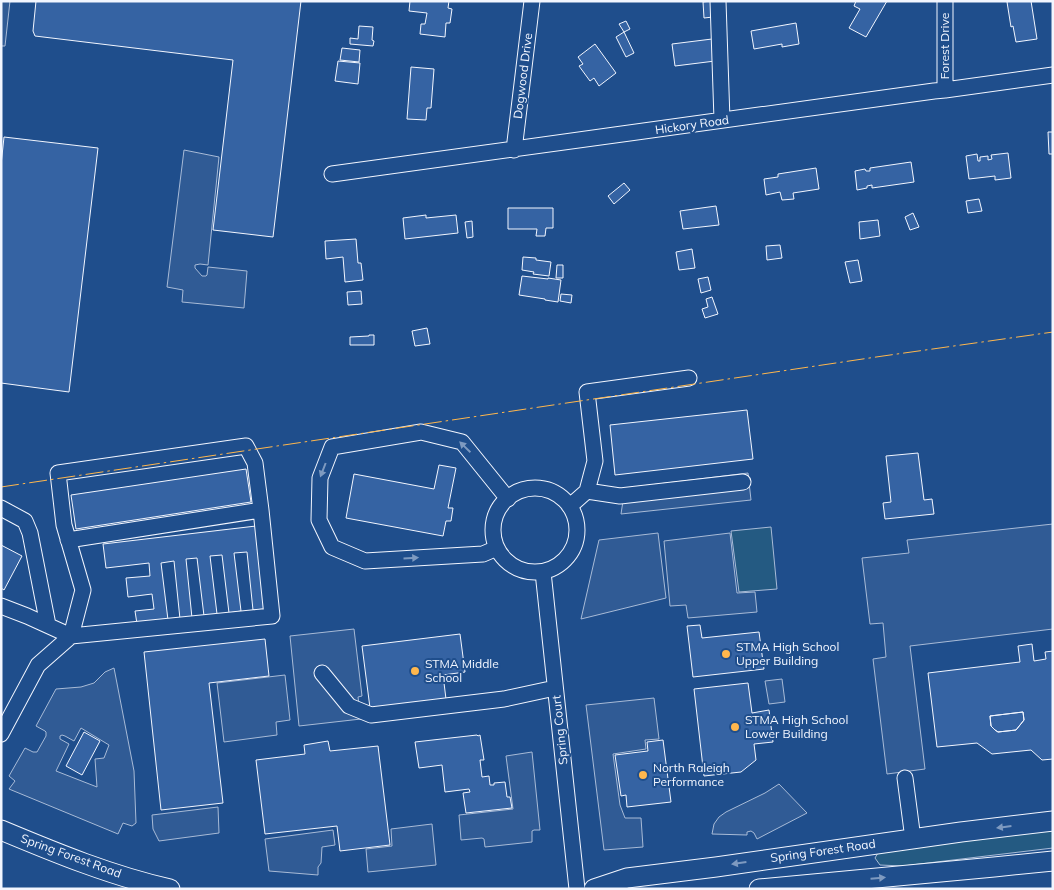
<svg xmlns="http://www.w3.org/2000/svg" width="1054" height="890" font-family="Mulish,sans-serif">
	<rect width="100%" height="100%" fill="#1f4e8c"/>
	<path fill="#245a82" stroke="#a8bbd7" d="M771 527 777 589 739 592 731 531Z
		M1053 827V848L903 866 880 865 875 858 879 851Z"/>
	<path fill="#305b95" stroke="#a8bbd7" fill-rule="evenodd" d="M1 1H10L5 46H1Z
		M184 150 219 157 208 265 200 264 195 265V268L202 276H206L207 275 208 267 247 271 244 308 182 302 183 290 167 287Z
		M748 473 751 500 621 514 625 488Z
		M1053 524V629L910 646 925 769 887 774 873 659 886 657 883 623 870 624 862 558 909 553 907 540Z
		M658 533 666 598 581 619 599 540Z
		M730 533 737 593 755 592 757 612 688 618 686 605 670 606 664 541Z
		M354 629 362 696 358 697 361 719 299 726 290 636Z
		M114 668 134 771 136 823 132 826 123 823 118 834 9 789 15 781 9 776 25 748 33 752H37L46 736V732L45 731 36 726 56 689 81 687 94 683 105 672ZM81 728 109 745 104 758 95 759 97 787 56 771 69 744 60 739V736L62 735 65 736 74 741Z
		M285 675 290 720 276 722 277 735 224 742 217 683Z
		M782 679 785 702 769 704 765 681Z
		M654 698 659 739 645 740 646 749 613 754 620 805 625 818H641L643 847 604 850 586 705Z
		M532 752 540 830H534L532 831V842L485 847 484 839 482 838 461 840 459 815 513 809 506 756Z
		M779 784 807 813 757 839 754 833 751 831 747 832V835L712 834 714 824 719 817 726 812 765 793Z
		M218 807 219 833 159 841 153 829 152 815Z
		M432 824 436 865 368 872 366 849 392 846 391 829Z
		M333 830 335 845 322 847 321 863 318 867V875L269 871 265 839Z"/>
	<path fill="#3563a3" stroke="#f2f6ff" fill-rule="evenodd" d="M36 1H301L273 237 213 230 233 60 35 36 33 31Z
		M410 1H449L448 8 452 9 450 23H446L445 37 420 34 421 24H425L427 13 409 11Z
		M711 1 713 17 704 18 703 2Z
		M856 1H887L866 37 849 28 860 9 854 6Z
		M1009 1H1031L1037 39 1016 42 1013 26 1011 27 1007 2Z
		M626 21 630 29 624 32 619 24Z
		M796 23 799 44 782 47V44L754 49 751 31Z
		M359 26 373 27 372 40 374 41 373 46 350 44V38L358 39Z
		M624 32 634 53 626 57 616 37Z
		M712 39 715 61 675 66 672 44Z
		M595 44 616 73 599 86 594 78 590 81 579 66 583 64 578 57Z
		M342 48 360 50 359 62 340 60Z
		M338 61 360 63 358 84 335 81Z
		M411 67 434 69 431 108H427L426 120 407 119Z
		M1048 132H1053V154H1049Z
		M4 137 98 148 69 392 1 383V165Z
		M1008 153 1011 178 995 180V176L969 179 966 156 977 154 978 161H980V157L988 156V160L992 159 991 155Z
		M911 162 914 182 872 188V185L867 186V188L857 190 855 171 865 169 866 171H870V168Z
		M816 168 819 189 793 193 794 199 782 200 780 192 766 195 764 179 778 177V174Z
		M624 183 630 190 614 204 608 196Z
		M979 199 982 211 968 213 966 201Z
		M716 206 719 225 683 229 680 211Z
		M508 208H553V228H546L545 236H536L537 229H508Z
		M913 213 919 227 910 230 905 217Z
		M426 215V218L456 215 458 233 405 239 403 218Z
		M878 220 880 236 860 239 859 222Z
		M472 221 473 237 467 238 465 222Z
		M356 239 358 263H361L363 280 345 282 343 257 326 259 325 241Z
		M780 245 782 258 767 260 766 246Z
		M692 249 695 268 679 270 676 252Z
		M523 257 536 258V260L551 262 549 276 533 274 534 272 522 270Z
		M858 260 862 281 850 283 845 262Z
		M557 265H563V278H556Z
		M522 276 548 279V278L561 280 558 302 545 300V299L519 295Z
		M708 277 711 290 701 293 698 279Z
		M361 291 362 304 348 305 347 292Z
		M561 294 572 295 571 303 560 301Z
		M712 297 718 314 705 318 702 309 708 307 706 299Z
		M427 328 430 344 415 346 412 331Z
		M369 335H374V345H350V337L369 336Z
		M747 410 753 459 615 475 610 425Z
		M918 453 924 500 932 499 934 514 885 519 883 503 891 502 886 456Z
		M439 465 456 468 448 508H453L451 521H446L443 536 346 518 354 474 434 489Z
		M246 469 251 502 76 529 71 495Z
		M256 526 265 609 253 610 247 552 234 553 241 611 229 613 222 555 210 556 217 614 204 616 197 558 186 559 192 618 180 619 174 561 161 563 168 620 137 624 135 611 154 609 152 594 128 597 126 578 150 576 149 563 106 568 103 544Z
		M1 545 22 556 4 590 1 588Z
		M700 625 702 638 759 632 764 669 693 677 687 626Z
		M460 634 465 672 443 675 446 699 370 708 362 646Z
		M265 639 269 676 209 683 223 803 161 810 144 652Z
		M1032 644 1034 661 1046 659 1045 652 1053 651V759L1042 760 1031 750 992 754 977 743 937 747 928 673 1020 662 1018 646ZM1023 712 1024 720 1016 730 998 732 995 730 991 726 990 716Z
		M748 683 752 713 769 710 773 742 754 744 756 760 741 772 704 776 694 689Z
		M1023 712 1024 720 1016 730 998 732 995 730 991 726 990 716Z
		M84 732 100 741 82 775 66 766Z
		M477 735 478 736 480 735 484 760H480L482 777 489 776 490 785H494V783L505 782 507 797H510L512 808 466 813 463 793 470 792 469 789 445 792 442 765 419 768 415 742Z
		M663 740 671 802 627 807 626 795 621 796 615 755 648 751 647 742Z
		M328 741 330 751 378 746 390 845 340 851 337 826 265 834 256 760 305 754 304 745Z"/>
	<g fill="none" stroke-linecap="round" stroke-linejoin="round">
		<defs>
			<path id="minor" d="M718 1 722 120
				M945 90V1
				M514 150 532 1
				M332 174C533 148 733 117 934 91L945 90 1053 75
				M493 530a42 42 0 1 1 84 0a42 42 0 1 1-84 0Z
				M587 491 595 461 587 392 689 378
				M570 506 587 491 620 496 743 482
				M1 508 25 521 30 533 48 625
				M68 540 261 510 255 463 246 446 58 473 64 525 83 590 71 636
				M497 548 483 554 365 561 332 547 319 520 320 478 332 447 421 432 462 442 508 499
				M543 572 577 889
				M1 606 27 616 71 636 272 616 261 510
				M322 673 349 706 371 715 504 699 555 688
				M1 734 38 665 71 636
				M905 778 913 839"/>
			<path id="major" d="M1 830C56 853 112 876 170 889
				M594 889 627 878 716 867 961 832 1053 821
				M759 889 994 867 1053 861"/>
		</defs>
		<use href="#minor" stroke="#f2f6ff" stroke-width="17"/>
		<use href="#major" stroke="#f2f6ff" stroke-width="21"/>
		<use href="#minor" stroke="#1f4e8c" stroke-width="15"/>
		<use href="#major" stroke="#1f4e8c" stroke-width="19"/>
		<path stroke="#ffb74d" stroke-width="1" stroke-dasharray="18 4 2.5 4" stroke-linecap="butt" d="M1 487 883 356 1053 332"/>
	</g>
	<defs><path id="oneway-solid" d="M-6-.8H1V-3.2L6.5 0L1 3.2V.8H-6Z" transform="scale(1.25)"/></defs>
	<g fill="#7e9ac0">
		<use href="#oneway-solid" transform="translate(465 447) rotate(-136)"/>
		<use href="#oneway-solid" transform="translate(323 470) rotate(111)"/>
		<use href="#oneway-solid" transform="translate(411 558) rotate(-3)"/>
		<use href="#oneway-solid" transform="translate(1004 827) rotate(173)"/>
		<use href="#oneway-solid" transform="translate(739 863) rotate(172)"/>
		<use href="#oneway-solid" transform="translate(878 878) rotate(-5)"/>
	</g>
	<g fill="#ffb74d" stroke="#1f4e8c" stroke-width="2">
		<circle cx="726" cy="654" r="5"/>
		<circle cx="415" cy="671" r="5"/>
		<circle cx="735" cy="727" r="5"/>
		<circle cx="643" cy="775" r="5"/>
	</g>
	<g text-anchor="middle" stroke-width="4" stroke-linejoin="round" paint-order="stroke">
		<g font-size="12" fill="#f2f6ff" stroke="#1f4e8c">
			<text transform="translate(945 46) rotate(-90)" y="4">Forest Drive</text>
			<text transform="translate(523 76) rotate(-83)" y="4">Dogwood Drive</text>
			<text transform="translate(692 125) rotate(-8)" y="4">Hickory Road</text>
			<text transform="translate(560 730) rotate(-96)" y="4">Spring Court</text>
			<text transform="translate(823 851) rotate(-8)" y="4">Spring Forest Road</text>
			<text transform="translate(71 856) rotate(20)" y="4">Spring Forest Road</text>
		</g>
		<g font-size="12" fill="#f2f6ff" stroke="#1f4e8c" text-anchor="start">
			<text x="736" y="651">STMA High School<tspan x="736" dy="14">Upper Building</tspan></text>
			<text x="425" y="668">STMA Middle<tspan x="425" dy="14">School</tspan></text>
			<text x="745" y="724">STMA High School<tspan x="745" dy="14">Lower Building</tspan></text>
			<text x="653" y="772">North Raleigh<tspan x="653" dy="14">Performance</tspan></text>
		</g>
	</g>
	<rect width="1054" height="890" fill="none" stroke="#f2f6ff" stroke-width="5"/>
</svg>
